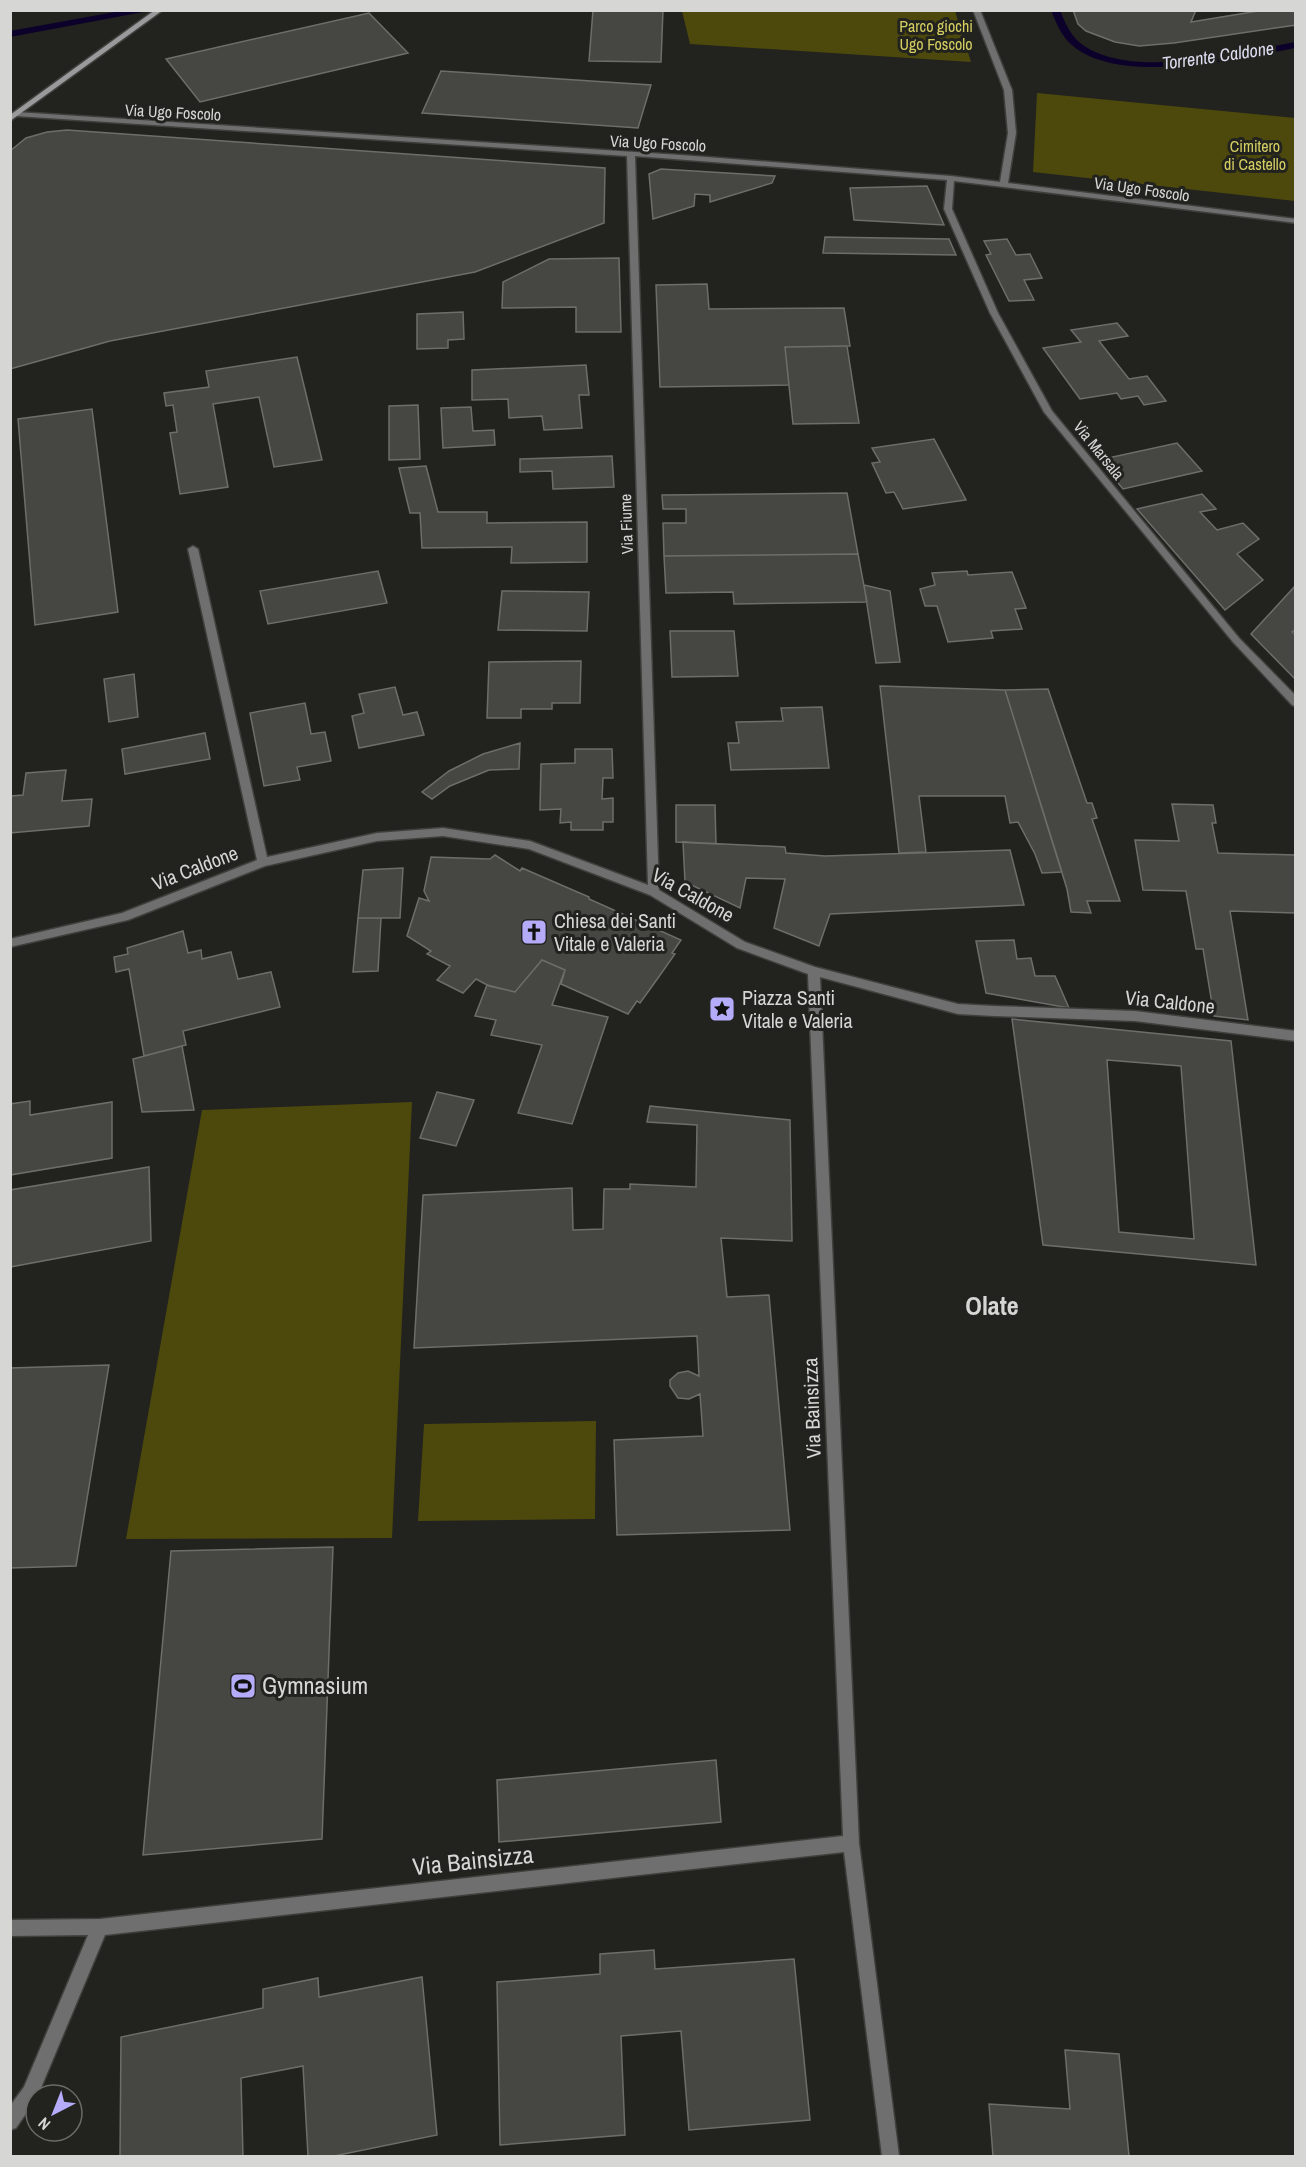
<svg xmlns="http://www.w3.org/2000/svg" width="1306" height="2167" font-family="'Archivo Narrow',sans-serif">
	<rect width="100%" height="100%" fill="#22221f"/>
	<path fill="#4d490c" d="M682 11H955L971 62 690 44Z
		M1037 93 1295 118V201L1033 172Z
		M412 1102 392 1538 126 1539 202 1110Z
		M596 1421 595 1519 418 1521 424 1424Z"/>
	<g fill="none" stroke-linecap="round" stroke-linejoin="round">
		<path fill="#0c012a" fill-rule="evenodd" d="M126 10H154L10 37V31Z
			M1051 10H1060C1064 21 1070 34 1079 42 1127 82 1239 52 1296 42V48C1238 58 1120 87 1072 45 1062 37 1056 23 1051 10Z"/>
	</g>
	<path fill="#464643" stroke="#6d6d6a" stroke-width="1.5" fill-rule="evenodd" d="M593 10H663L661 62 589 61Z
		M1073 10H1196L1191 22 1264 10H1296V25L1174 43 1139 46 1115 42 1086 31 1078 24Z
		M369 13 408 53 200 102 166 59Z
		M441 71 651 85 638 128 422 113Z
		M67 130 605 168 604 223 475 272 110 341 10 369V151L26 138 47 132Z
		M661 169 775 176 772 183 710 202V195L695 194 694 206 653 219 649 174Z
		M927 186 944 225 854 220 850 188Z
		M825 237 949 239 956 255 823 253Z
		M1007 239 1016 255 1030 254 1042 278 1024 280 1034 300 1009 301 986 255 991 254 984 241Z
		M619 258 621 332H576V307L502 308 503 282 549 259Z
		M707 284 709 309 844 308 850 346 785 347 789 385 660 387 656 285Z
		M463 312 464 339 448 340V348L417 349V314Z
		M1117 323 1128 336 1099 341 1129 379 1147 376 1166 401 1144 405 1138 396 1121 399 1117 393 1080 399 1043 348 1081 342 1071 330Z
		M847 346 859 423 793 424 785 347Z
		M297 357 322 460 274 467 259 397 213 404 228 487 180 494 170 433 177 432 173 405 166 406 164 393 209 387 206 371Z
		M586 365 589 395H579L582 428 544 430 542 416 509 418 508 399 472 400V370Z
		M418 405 420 459 389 460V406Z
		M471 407 473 431 494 430 495 445 443 448 441 408Z
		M92 409 118 612 35 625 18 419Z
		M934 439 966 500 903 509 894 492 886 493 872 463 880 462 872 448Z
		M1177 443 1202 471 1123 489 1099 460Z
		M612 456 614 487 553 489 552 471 520 472V459Z
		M426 466 438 512H487V523L587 522V562L511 563 512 547 422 548 420 513H410L399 468Z
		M847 493 858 554 664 556 663 523H686V509H663L662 495Z
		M1202 494 1216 509 1200 512 1217 530 1243 523 1259 539 1237 554 1263 580 1225 610 1137 509Z
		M858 554 867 602 734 604 733 592 666 593 664 556Z
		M378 571 387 603 268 624 260 591Z
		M967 571 968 575 1012 572 1026 608 1015 609 1022 629 991 631 993 638 948 642 937 606H925L920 589 935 585 932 573Z
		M864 585 890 591 900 662 876 663Z
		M1296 585V629L1292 632 1296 635V680L1251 634Z
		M502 591 589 592 587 631 498 630Z
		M670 631H734L738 676 672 677Z
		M581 661 580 703H552V709H521V718H487L489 662Z
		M134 674 138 717 109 722 104 679Z
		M880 686 1005 690 1062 872 1042 873 1035 854 1018 822 1010 823 1005 796H919L926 852 899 853Z
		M395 687 403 715 417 712 424 735 359 748 352 716 364 713 359 694Z
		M1048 689 1087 803H1092L1097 818 1092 819 1120 901H1087L1091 913 1071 912 1067 889 1005 690Z
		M305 703 311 734 325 732 331 761 297 767 300 780 264 786 250 713Z
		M822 707 829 768 731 770 728 743H739L736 722 783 721 781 708Z
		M205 733 210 759 125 774 122 749Z
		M520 743 519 769 489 770 450 786 432 799 422 792 449 771 483 754Z
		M575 749H612L613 778H603L602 799 613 798V822H603V830H571V822L560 823 561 809 540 810 541 764 575 763Z
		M66 770 62 801 92 799 89 826 10 833 11 796 23 795 26 773Z
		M1172 804 1213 805 1216 823H1212L1218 853 1296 855V913L1230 911 1248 1020 1214 1016 1203 949H1196L1186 891 1143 890 1135 840 1179 841Z
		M676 805H715L716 844 676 842Z
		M683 842 785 847 786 853 825 856 1010 850 1024 905 830 914 819 946 774 928 785 879 746 878 740 908 685 882Z
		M495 855 520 871 522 868 589 897V899L681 940 672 953 675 954 658 978 640 1003 637 1001 628 1014 561 984 565 970 542 960 515 992 489 986 476 979 463 993 437 980 450 966 427 954 431 951 407 936 419 898 429 901 424 891 431 857 490 859Z
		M403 868 400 918H358L363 870Z
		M358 918H381L378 971 353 972Z
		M183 931 188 953 201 950 202 959 231 952 238 979 271 972 280 1007 183 1031 186 1045 144 1056 129 969 116 972 114 957 128 954 127 948Z
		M1014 940 1017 959 1031 958 1035 976H1055L1069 1008 986 993 976 941Z
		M542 960 565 970 552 1005 608 1017 572 1124 518 1113 542 1045 491 1035 496 1020 475 1016 487 985 515 992Z
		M1012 1019 1231 1041 1256 1265 1043 1245ZM1107 1060 1181 1066 1194 1239 1119 1232Z
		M182 1046 194 1110 142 1112 133 1059Z
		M437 1092 474 1100 456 1146 420 1138Z
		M30 1101V1115L112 1102V1158L10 1175V1104Z
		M650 1106 790 1120 792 1241 721 1238 727 1297 769 1295 790 1530 617 1535 614 1440 703 1436 700 1394 689 1399 678 1398 670 1386V1380L678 1373 688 1371 699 1376 697 1336 414 1348 423 1195 572 1188 573 1230 603 1229 604 1189H630V1184L696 1187 697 1125 647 1122Z
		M149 1167 151 1241 10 1267V1190Z
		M109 1365 76 1566 10 1568V1368Z
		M333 1547 322 1839 143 1855 171 1551Z
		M716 1760 721 1822 499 1842 497 1780Z
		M654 1950 655 1969 794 1959 810 2120 689 2130 681 2031 621 2036 625 2135 500 2145 497 1982 600 1974V1954Z
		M422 1977 437 2135 334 2156H308L303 2066 241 2078 243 2156H120L121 2037 263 2008V1989L318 1978 319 1997Z
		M1065 2050 1119 2054 1129 2156H993L989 2104 1070 2109Z"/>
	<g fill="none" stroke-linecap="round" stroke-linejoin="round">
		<defs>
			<path id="pedestrian" d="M994 1006 1135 1011 1296 1031V1041L1135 1021 994 1016 988 1011Z"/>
			<path id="minor" d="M973 10H980L1012 90 1016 133 1008 183 1296 219V223L954 181 952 209 998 313 1052 411 1239 638 1296 696V706L1292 705 1233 642 1044 412 990 313 944 209 947 180 635 156 659 890 745 942 815 967 958 1004 994 1006 1000 1011 994 1016 958 1014 820 977 859 1843 899 2156H882L844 1852 105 1935 38 2095H36V2099L16 2128 10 2130V2106L24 2087 88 1935 10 1936V1920L100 1919 843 1836 808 974 737 948 650 895 529 849 443 836 377 841 265 866 128 920 10 947V939L122 913 257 860 188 549 193 546 198 549 267 857 377 833 443 828 530 841 648 885 627 156 16 116 12 114 16 112 681 155 951 176 1000 182 1008 133 1004 90Z"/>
			<path id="secondary" d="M155 10H163L10 121V115Z"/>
		</defs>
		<use href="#pedestrian" stroke="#3f3f3c" stroke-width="3"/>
		<use href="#minor" stroke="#3f3f3c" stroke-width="3"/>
		<use href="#secondary" stroke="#3f3f3c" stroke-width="3"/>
		<use href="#pedestrian" fill="#6f6f70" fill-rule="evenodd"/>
		<use href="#minor" fill="#6f6f70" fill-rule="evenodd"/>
		<use href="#secondary" fill="#9a9a9d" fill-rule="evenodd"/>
	</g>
	<defs>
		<symbol id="church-square" viewBox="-11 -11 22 22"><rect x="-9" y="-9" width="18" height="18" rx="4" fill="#b4acf9" stroke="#22221f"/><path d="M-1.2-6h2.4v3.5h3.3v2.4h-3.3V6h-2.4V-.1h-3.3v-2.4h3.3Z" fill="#111"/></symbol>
		<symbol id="sight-square" viewBox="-11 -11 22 22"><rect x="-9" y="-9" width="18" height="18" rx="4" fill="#b4acf9" stroke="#22221f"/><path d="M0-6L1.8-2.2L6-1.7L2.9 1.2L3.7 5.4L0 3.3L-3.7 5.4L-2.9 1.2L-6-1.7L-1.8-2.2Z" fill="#111"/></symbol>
		<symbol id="stadium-square" viewBox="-11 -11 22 22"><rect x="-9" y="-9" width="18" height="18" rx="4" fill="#b4acf9" stroke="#22221f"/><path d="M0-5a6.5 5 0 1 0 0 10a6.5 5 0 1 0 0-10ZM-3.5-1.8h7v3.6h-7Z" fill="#111"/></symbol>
	</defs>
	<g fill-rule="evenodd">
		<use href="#church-square" x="519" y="917" width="30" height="30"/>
		<use href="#sight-square" x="707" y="994" width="30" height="30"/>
		<use href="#stadium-square" x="228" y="1671" width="30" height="30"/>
	</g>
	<g text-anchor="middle" stroke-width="6" stroke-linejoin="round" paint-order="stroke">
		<g font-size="16" fill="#d5cf62" stroke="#22221f">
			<text x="936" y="32">Parco giochi<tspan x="936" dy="18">Ugo Foscolo</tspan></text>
			<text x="1255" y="152">Cimitero<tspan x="1255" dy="18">di Castello</tspan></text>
		</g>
		<g font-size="16" fill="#d6d6d4" stroke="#22221f">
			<text transform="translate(173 112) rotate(3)" y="6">Via Ugo Foscolo</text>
			<text transform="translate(658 143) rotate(3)" y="6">Via Ugo Foscolo</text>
			<text transform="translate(1142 189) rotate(8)" y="6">Via Ugo Foscolo</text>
			<text transform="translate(1099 450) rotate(51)" y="6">Via Marsala</text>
			<text transform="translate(626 524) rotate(-92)" y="6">Via Fiume</text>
		</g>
		<g font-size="18" font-style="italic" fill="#dddcf0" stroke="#22221f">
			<text transform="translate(1218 56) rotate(-8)" y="6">Torrente Caldone</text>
		</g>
		<g font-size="20" fill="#d6d6d4" stroke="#22221f">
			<text transform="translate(195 868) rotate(-21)" y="7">Via Caldone</text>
			<text transform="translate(693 895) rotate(29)" y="7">Via Caldone</text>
			<text transform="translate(1170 1002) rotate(6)" y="7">Via Caldone</text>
			<text transform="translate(812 1408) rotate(-92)" y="7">Via Bainsizza</text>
		</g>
		<g font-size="20" fill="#d6d6d4" stroke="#22221f" text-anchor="start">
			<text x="554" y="928">Chiesa dei Santi<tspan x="554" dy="23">Vitale e Valeria</tspan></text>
			<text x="742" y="1005">Piazza Santi<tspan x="742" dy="23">Vitale e Valeria</tspan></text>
		</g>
		<g font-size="24" fill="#d6d6d4" stroke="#22221f" text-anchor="start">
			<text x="262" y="1694">Gymnasium</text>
		</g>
		<g font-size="24" fill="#d6d6d4" stroke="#22221f">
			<text transform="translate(473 1861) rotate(-6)" y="8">Via Bainsizza</text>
		</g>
		<g font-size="26" font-weight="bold" fill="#d6d6d4" stroke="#22221f">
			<text x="992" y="1315">Olate</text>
		</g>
	</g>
	<rect width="1306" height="2167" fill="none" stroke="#d6d6d4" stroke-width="24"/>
	<g transform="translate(54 2113) rotate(222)"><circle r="28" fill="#22221f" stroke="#6a6a67" stroke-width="1.5"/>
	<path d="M0-4.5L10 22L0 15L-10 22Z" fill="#b4acf9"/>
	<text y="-9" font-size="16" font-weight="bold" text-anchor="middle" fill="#d6d6d4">N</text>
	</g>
</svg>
